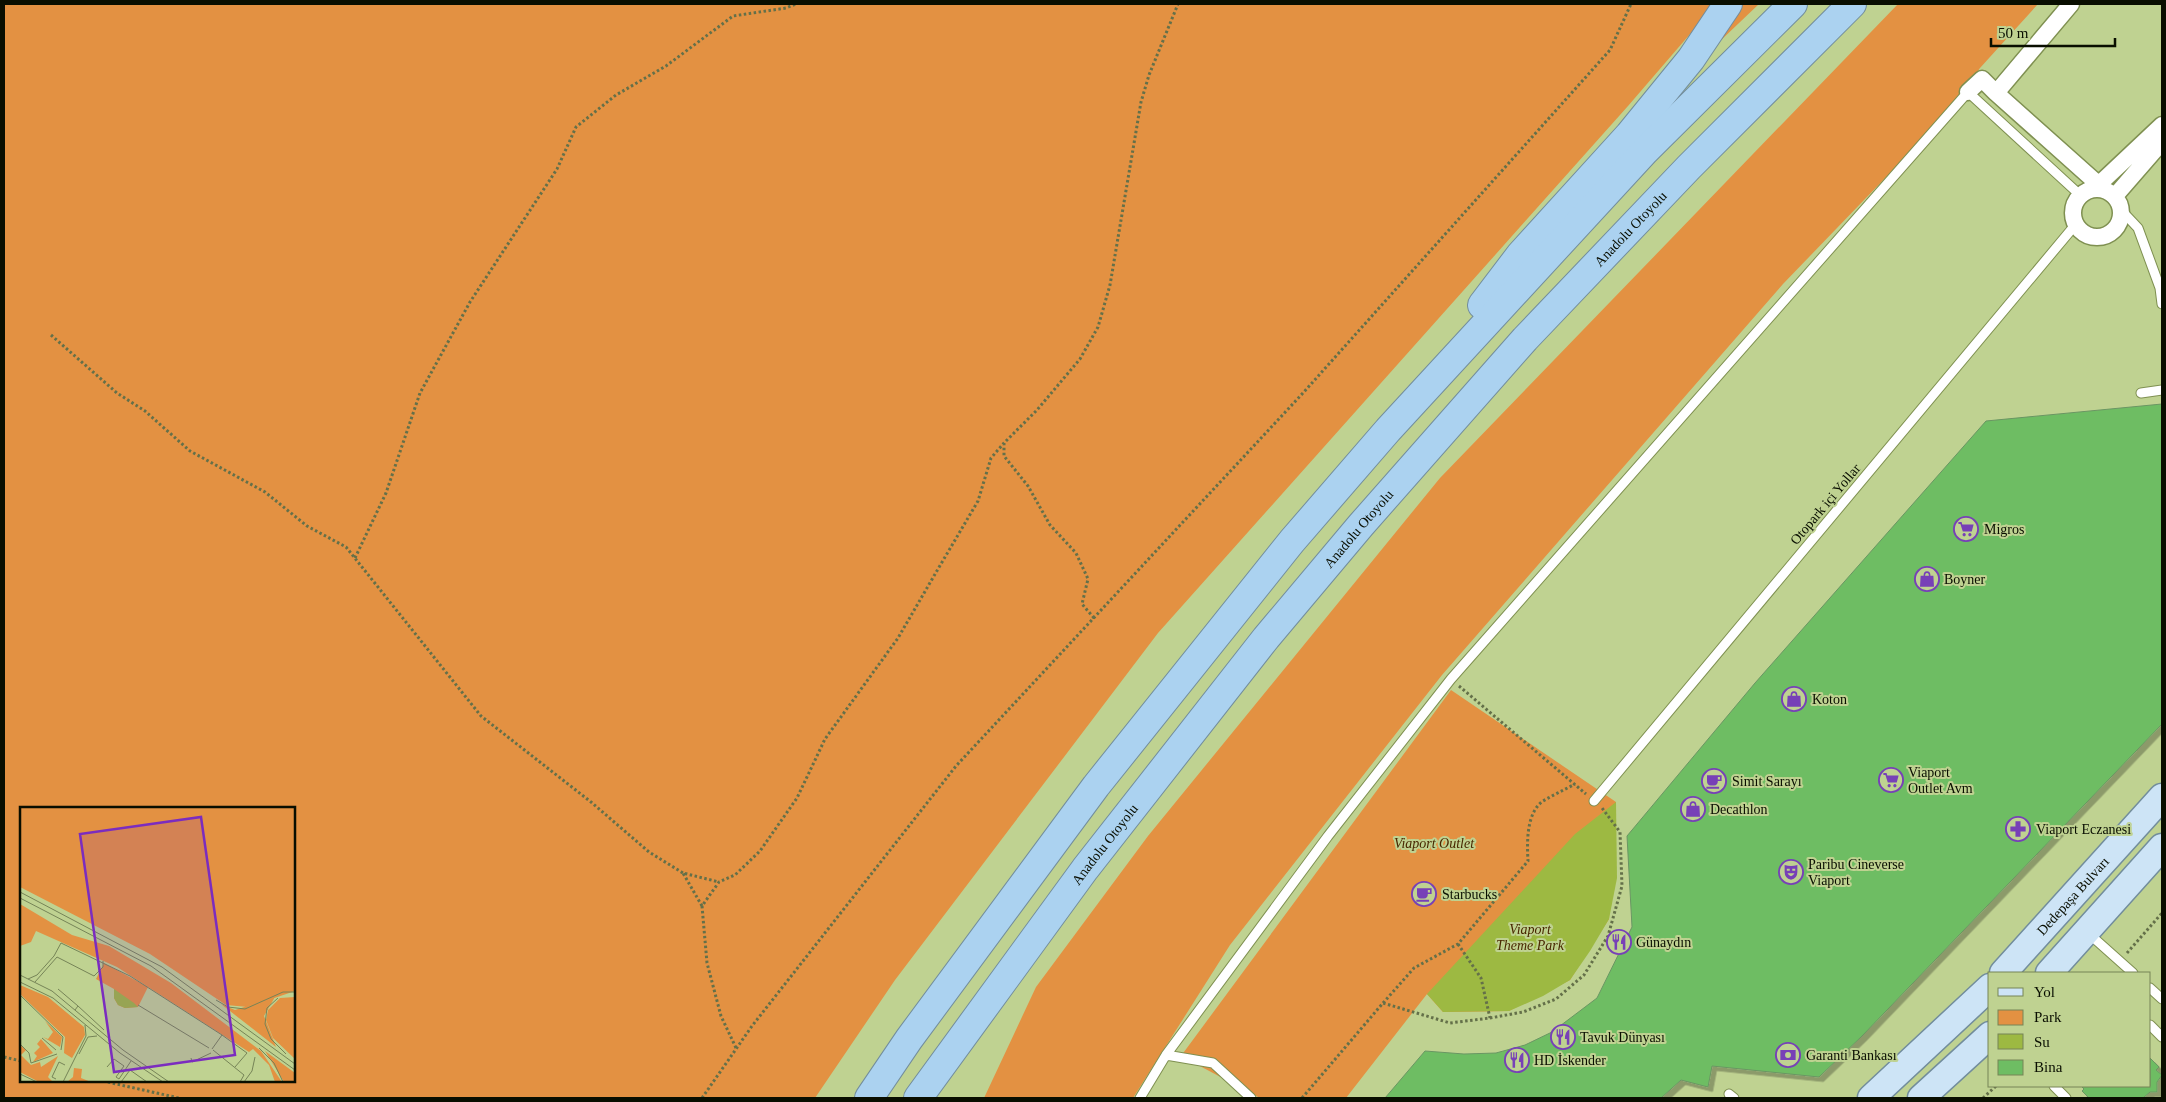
<svg xmlns="http://www.w3.org/2000/svg" width="2166" height="1102" font-family="'Times New Roman',serif">
	<defs>
		<filter id="shadow"><feDropShadow dx="4.5" dy="4.5" stdDeviation="0" flood-color="#0004"/></filter>
	</defs>
	<rect width="100%" height="100%" fill="#bfd291"/>
	<path fill="#e39142" fill-rule="evenodd" d="M4 4H1712L1709 12 1628 106 1158 633 895 980 815 1098H4ZM21 808H294V1081H21Z
		M1736 4H1759L1698 62Z
		M1898 4H2038L1980 68 1945 116 1783 284 1442 675 1230 945 1133 1098H984L1036 987 1148 836 1440 478Z
		M1451 690 1616 802 1609 919 1570 980 1509 1011 1443 1012 1427 994 1346 1098H1260L1181 1056Z"/>
	<path fill="#9db942" d="M1616 802 1617 878 1609 919 1590 951 1570 980 1543 996 1509 1011 1443 1012 1427 994 1575 834Z"/>
	<path fill="#6ebd63" stroke="#6a9663" filter="url(#shadow)" d="M2162 404V724L1862 1036 1819 1077 1712 1066 1708 1087 1681 1080 1661 1098H1385L1425 1051 1464 1054 1496 1053 1525 1045 1552 1032 1597 998 1632 927 1627 836 1755 683 1986 421Z
		M2150 1058 2159 1067 2156 1070 2162 1075 2157 1082V1092H2150L2143 1098H2089L2082 1091 2084 1089 2081 1086H2150Z"/>
	<g fill="none" stroke-linecap="round" stroke-linejoin="round">
		<defs>
			<path id="lane" d="M2122 211 2138 228 2160 288 2162 304
				M2141 393 2162 390
				M1594 801 2076 224
				M2087 932 2133 973
				M2150 988 2162 999
				M2150 1025 2162 1037
				M1166 1055 1213 1063 1251 1098
				M2054 1086 2066 1098
				M1729 1094 1734 1098
				M1140 1098 1166 1055 1328 836 1451 679 1968 92 2080 195"/>
			<path id="street" d="M1968 92 1982 79 1996 93 2071 4
				M1996 93 2098 184
				M2073 213a24 24 0 1 1 48 0a24 24 0 1 1-48 0Z
				M2094 189 2162 125
				M2115 196 2162 142"/>
			<g id="primary">
				<path id="s1" d="M2003 973 2162 797"/>
				<path d="M2049 973 2162 847"/>
				<path d="M1871 1098 1990 987"/>
				<path d="M1921 1098 1990 1035"/>
			</g>
			<g id="highway">
				<path d="M1482 305 1520 255 1629 135 1691 59 1728 4"/>
				<path d="M869 1098 909 1039 1096 786 1292 541 1388 430 1645 151 1793 4"/>
				<path id="s2" d="M918 1098 1085 869 1266 638 1361 525 1525 339 1689 167 1852 4"/>
			</g>
		</defs>
		<use href="#lane" stroke="#7f9051" stroke-width="11"/>
		<use href="#street" stroke="#7f9051" stroke-width="19"/>
		<use href="#primary" stroke="#728d9c" stroke-width="29"/>
		<use href="#highway" stroke="#728d9c" stroke-width="30"/>
		<path stroke="#647049" stroke-width="3" stroke-dasharray="2.5 2.5" stroke-linecap="butt" d="M51 335 117 393 145 411 190 451 265 492 307 526 346 547 481 716 591 802 649 852 683 873
			M355 558 386 493 420 393 470 302 557 169 576 127 616 95 666 66 733 16 786 8 796 4
			M1094 618 1082 604 1088 579 1076 553 1050 525 1028 486 1004 456V443L1037 410 1080 359 1098 327 1110 285 1141 102 1149 75 1178 4
			M1459 686 1586 794
			M702 906 683 873 719 882
			M1458 944 1481 978 1490 1018
			M2127 953 2162 913
			M1383 1003 1414 968 1458 944 1528 861C1527 843 1526 813 1543 801 1553 795 1564 790 1575 784
			M736 1048 721 1016 707 963 702 906 719 882 735 875 760 851 797 798 825 739 898 638 938 569 978 501 991 458 1004 443
			M4 1057 21 1061
			M103 1081 179 1098
			M702 1098 752 1026 956 766 1303 393 1610 50 1631 4
			M1302 1098 1383 1003 1450 1023 1490 1018 1523 1012 1556 999 1584 975 1608 936 1622 886 1620 832 1602 808
			M1983 1098 1996 1086"/>
		<use href="#lane" stroke="#fff" stroke-width="9"/>
		<use href="#street" stroke="#fff" stroke-width="16"/>
		<use href="#primary" stroke="#cde4f6" stroke-width="26"/>
		<use href="#highway" stroke="#abd2f0" stroke-width="28"/>
	</g>
	<defs>
		<symbol id="supermarket-ring" viewBox="-11 -11 22 22"><circle r="9.5" fill="#bfd291" stroke="#7740b7" stroke-width="1.5"/><path d="M-6-5.5h2.5l.6 2H6L4.5 2H-2.5L-4.4-4H-6ZM-1.5 3.2a1.3 1.3 0 1 0 .1 0ZM3 3.2a1.3 1.3 0 1 0 .1 0Z" fill="#7740b7"/></symbol>
		<symbol id="shop-ring" viewBox="-11 -11 22 22"><circle r="9.5" fill="#bfd291" stroke="#7740b7" stroke-width="1.5"/><path d="M-5-2.5h2.3a2.7 3.5 0 0 1 5.4 0H5L5.5 6h-11ZM-1.5-2.5h3a1.5 2.3 0 0 0-3 0Z" fill="#7740b7"/></symbol>
		<symbol id="cafe-ring" viewBox="-11 -11 22 22"><circle r="9.5" fill="#bfd291" stroke="#7740b7" stroke-width="1.5"/><path d="M-5.5-4.5H6V0H3Q3 3.5 0 3.5H-2.5Q-5.5 3.5-5.5 0ZM3-3.2v2h1.7v-2ZM-6 4.5H4V6H-6Z" fill="#7740b7"/></symbol>
		<symbol id="pharmacy-ring" viewBox="-11 -11 22 22"><circle r="9.5" fill="#bfd291" stroke="#7740b7" stroke-width="1.5"/><path d="M-2-6h4v4h4v4h-4v4h-4v-4h-4v-4h4Z" fill="#7740b7"/></symbol>
		<symbol id="theatre-ring" viewBox="-11 -11 22 22"><circle r="9.5" fill="#bfd291" stroke="#7740b7" stroke-width="1.5"/><path d="M-5-5.5Q0-4 5-5.5V0Q5 5 0 6Q-5 5-5 0ZM-3.3-2.5H-1v1.5H-3.3ZM1-2.5H3.3v1.5H1ZM-2.8 1Q0 5.5 2.8 1Z" fill="#7740b7"/></symbol>
		<symbol id="restaurant-ring" viewBox="-11 -11 22 22"><circle r="9.5" fill="#bfd291" stroke="#7740b7" stroke-width="1.5"/><path d="M-5-6h1v4h1v-4h1v4h1v-4h1v5L-1.5 .5V6h-2V.5L-5-1ZM5-6V6H3V1.5H1.5Q1.5-4 5-6Z" fill="#7740b7"/></symbol>
		<symbol id="bank-ring" viewBox="-11 -11 22 22"><circle r="9.5" fill="#bfd291" stroke="#7740b7" stroke-width="1.5"/><path d="M-6-4H6V4H-6ZM0-2.3a2.3 2.3 0 1 0 0 4.6a2.3 2.3 0 1 0 0-4.6Z" fill="#7740b7"/></symbol>
	</defs>
	<g fill-rule="evenodd">
		<use href="#supermarket-ring" x="1952" y="515" width="28" height="28"/>
		<use href="#shop-ring" x="1913" y="565" width="28" height="28"/>
		<use href="#shop-ring" x="1780" y="685" width="28" height="28"/>
		<use href="#supermarket-ring" x="1877" y="766" width="28" height="28"/>
		<use href="#cafe-ring" x="1700" y="767" width="28" height="28"/>
		<use href="#shop-ring" x="1679" y="795" width="28" height="28"/>
		<use href="#pharmacy-ring" x="2004" y="815" width="28" height="28"/>
		<use href="#theatre-ring" x="1777" y="858" width="28" height="28"/>
		<use href="#cafe-ring" x="1410" y="880" width="28" height="28"/>
		<use href="#restaurant-ring" x="1605" y="928" width="28" height="28"/>
		<use href="#restaurant-ring" x="1549" y="1023" width="28" height="28"/>
		<use href="#bank-ring" x="1774" y="1041" width="28" height="28"/>
		<use href="#restaurant-ring" x="1503" y="1046" width="28" height="28"/>
	</g>
	<g text-anchor="middle" stroke-width="4" stroke-linejoin="round" paint-order="stroke">
		<g font-size="14" fill="#090e00" stroke="#bfd291">
			<text dy="5" stroke="none"><textPath href="#s2" startOffset="1125">Anadolu Otoyolu</textPath></text>
			<text transform="translate(1825 504) rotate(-50)" y="5">Otopark içi Yollar</text>
			<text dy="5" stroke="none"><textPath href="#s2" startOffset="720">Anadolu Otoyolu</textPath></text>
			<text dy="5" stroke="none"><textPath href="#s2" startOffset="315">Anadolu Otoyolu</textPath></text>
			<text dy="5" stroke="none"><textPath href="#s1" startOffset="104">Dedepaşa Bulvarı</textPath></text>
		</g>
		<g font-size="14" fill="#090e00" stroke="#bfd291" text-anchor="start">
			<text x="1984" y="534">Migros</text>
			<text x="1944" y="584">Boyner</text>
			<text x="1812" y="704">Koton</text>
			<text x="1908" y="777">Viaport<tspan x="1908" dy="16">Outlet Avm</tspan></text>
			<text x="1732" y="786">Simit Sarayı</text>
			<text x="1710" y="814">Decathlon</text>
			<text x="2036" y="834">Viaport Eczanesi</text>
			<text x="1808" y="869">Paribu Cineverse<tspan x="1808" dy="16">Viaport</tspan></text>
			<text x="1442" y="899">Starbucks</text>
			<text x="1636" y="947">Günaydın</text>
			<text x="1580" y="1042">Tavuk Dünyası</text>
			<text x="1806" y="1060">Garanti Bankası</text>
			<text x="1534" y="1065">HD İskender</text>
		</g>
		<g font-size="14" font-style="italic" fill="#492701" stroke="#bfd291">
			<text x="1434" y="848">Viaport Outlet</text>
			<text x="1530" y="934">Viaport<tspan x="1530" dy="16">Theme Park</tspan></text>
		</g>
	</g>
	<g transform="translate(20 807)">
		<rect width="275" height="275" fill="#bfd291"/>
		<path d="M0 0H275V184L228 200 206 198 130 147 0 80ZM0 97 52 128 89 139 151 176 241 244 262 275H255L249 258 233 242 229 245 97 160 16 124 11 135 0 139ZM84 156 128 180 118 200 105 201 98 198 94 191V182L76 172ZM0 178 28 190 64 220 65 228 52 251 44 246 45 230 0 187ZM255 190 244 209 256 240 201 197 215 203ZM275 190V252L253 231 246 213 248 203 260 191ZM25 214 42 230 40 240 23 230 28 232 33 225ZM21 232 33 246 13 255 17 249 14 246 20 240 17 237ZM0 238 6 243 1 248 11 258 20 255 21 260 38 249 28 270 33 275H19L0 265ZM245 244 275 266V275H264ZM54 261 62 262 61 271 71 275H47L53 270Z" fill="#e39142"/>
		<path d="M94 182 114 196 118 200 105 201 98 198 94 191Z" fill="#9db942"/>
		<path fill="none" stroke="#768457" stroke-width="1" d="M0 85 142 160 275 257M0 91 131 159 275 263M0 168 32 184 103 243 149 275M8 172 17 168 34 149 41 136 110 169 202 228 192 242M0 175 33 191 100 246 143 275M15 175 37 150 74 169 83 160V154M38 182 58 199M0 188 43 230 41 243M258 191 247 201 245 217 251 232 266 247M196 193 208 200 225 202 263 185H275M118 198 189 241M55 203 58 199 84 223M202 228 227 246 215 260M22 231 36 243M0 237 9 246 11 256 37 247M239 241 254 256 263 275M193 243 224 268 220 275M59 247 68 230 77 229M171 251 172 255 191 246M87 260 94 252 104 259 96 270 99 272 111 254M0 267 17 275M36 272 32 270 39 255 45 258M43 275 66 229 65 218M101 275 110 263 127 275M224 275 232 264 235 250"/>
		<path fill="#7b2cbf" fill-opacity="0.15" stroke="#7b2cbf" stroke-width="2.5" d="M181 10 215 248 94 265 60 27Z"/>
		<rect width="275" height="275" fill="none" stroke="#090e00" stroke-width="2.5"/>
	</g>
	<rect width="2166" height="1102" fill="none" stroke="#090e00" stroke-width="10"/>
	<rect x="1988" y="972" width="162" height="115" fill="#bfd291" stroke="#768457"/>
	<rect x="1998" y="988" width="25" height="8" fill="#cde4f6" stroke="#768457"/>
	<text x="2034" y="997" font-size="15" fill="#090e00">Yol</text>
	<rect x="1998" y="1010" width="25" height="15" fill="#e39142" stroke="#768457"/>
	<text x="2034" y="1022" font-size="15" fill="#090e00">Park</text>
	<rect x="1998" y="1034" width="25" height="15" fill="#9db942" stroke="#768457"/>
	<text x="2034" y="1047" font-size="15" fill="#090e00">Su</text>
	<rect x="1998" y="1060" width="25" height="15" fill="#6ebd63" stroke="#768457"/>
	<text x="2034" y="1072" font-size="15" fill="#090e00">Bina</text>
	<path d="M1991 38v8h124v-8" fill="none" stroke="#090e00" stroke-width="2.5"/>
	<text x="1998" y="38" font-size="15" fill="#090e00" stroke="#bfd291" stroke-width="4" paint-order="stroke">50 m</text>
</svg>
